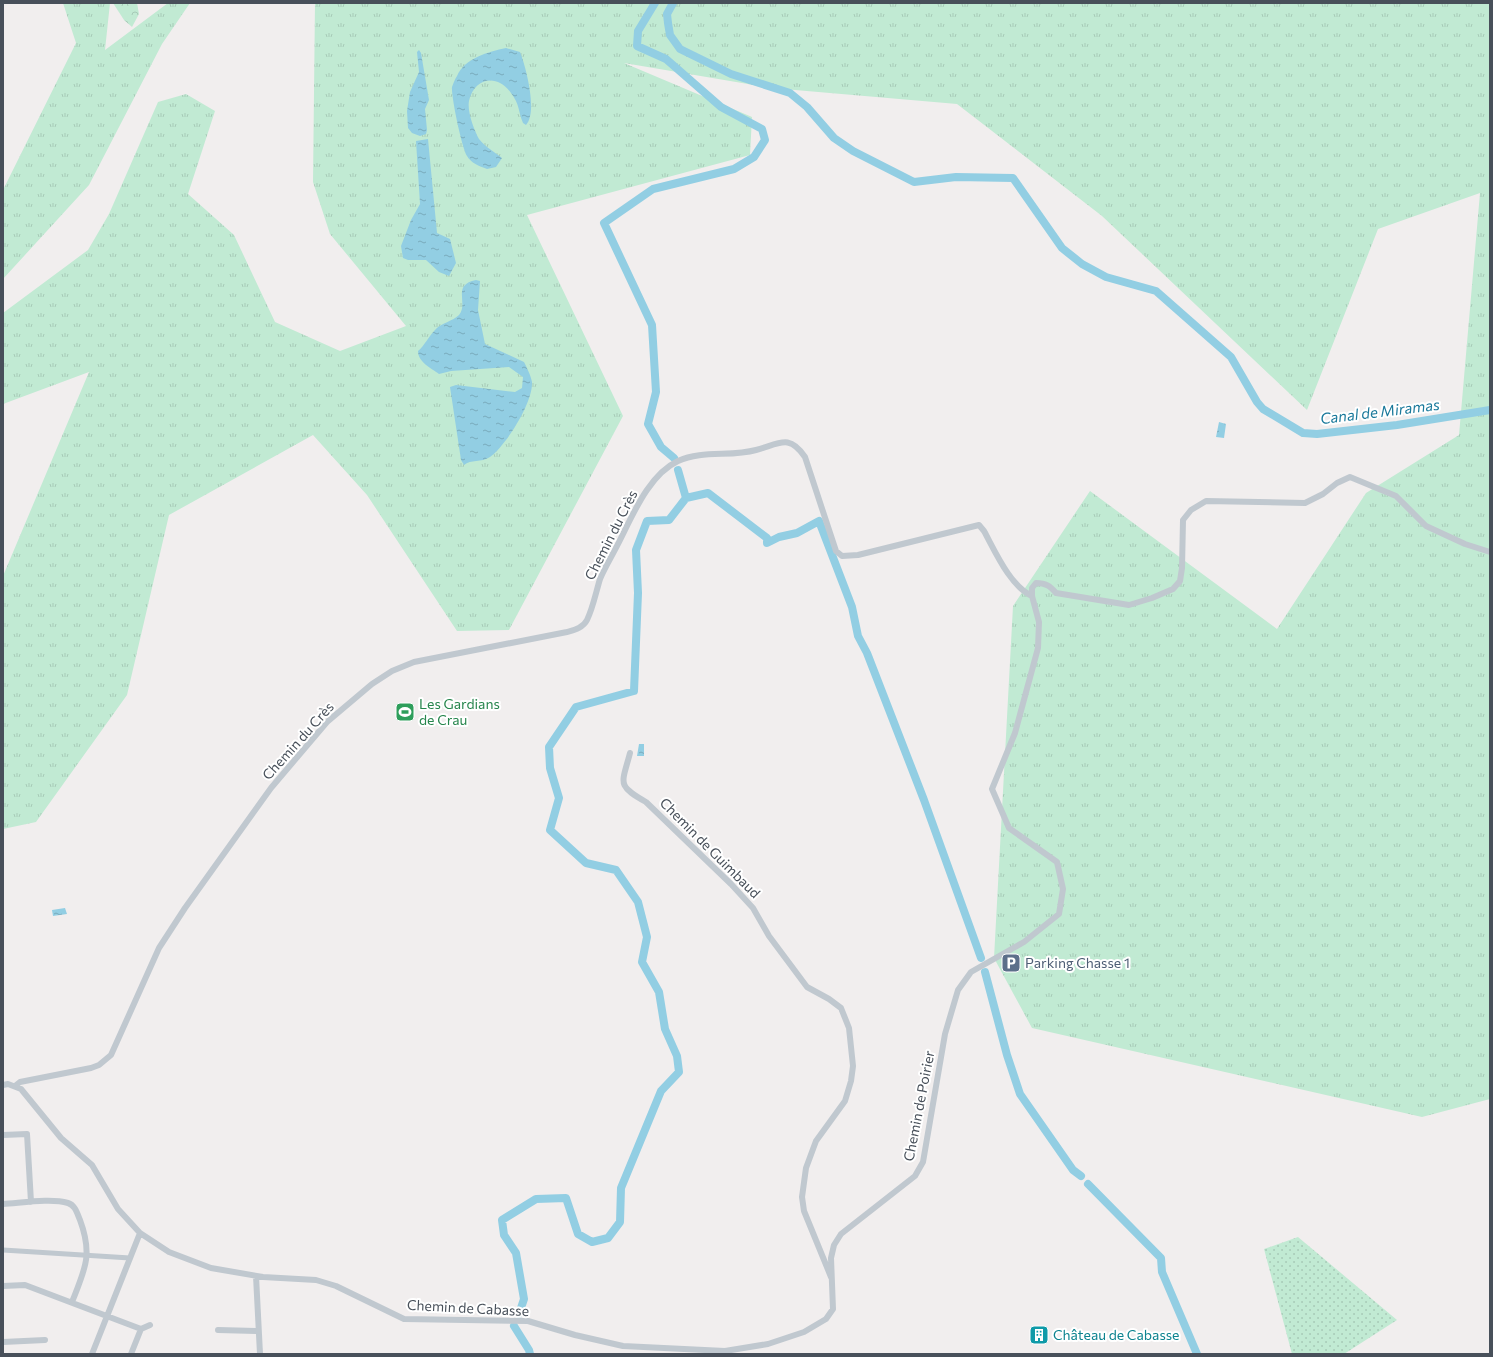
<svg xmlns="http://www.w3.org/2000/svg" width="1493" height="1357" font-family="Commissioner,sans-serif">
	<defs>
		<pattern id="grass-tufts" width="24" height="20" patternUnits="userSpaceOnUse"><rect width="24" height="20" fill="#c1ead3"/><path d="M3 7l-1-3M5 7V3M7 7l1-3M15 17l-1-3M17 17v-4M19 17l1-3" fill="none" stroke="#a7cab7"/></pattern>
		<pattern id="forest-crowns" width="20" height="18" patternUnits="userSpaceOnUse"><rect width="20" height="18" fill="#c1ead3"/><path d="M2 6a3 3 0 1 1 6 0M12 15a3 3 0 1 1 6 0" fill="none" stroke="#a7cab7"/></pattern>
		<pattern id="park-dots" width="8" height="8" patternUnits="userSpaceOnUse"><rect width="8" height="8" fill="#c1ead3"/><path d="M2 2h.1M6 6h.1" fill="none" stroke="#a7cab7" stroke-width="1.8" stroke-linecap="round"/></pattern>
		<pattern id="water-ripples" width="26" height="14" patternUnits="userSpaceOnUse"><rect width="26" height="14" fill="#92cee3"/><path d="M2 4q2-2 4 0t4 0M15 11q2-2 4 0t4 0" fill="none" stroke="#79aabb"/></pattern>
	</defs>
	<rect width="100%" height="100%" fill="#f1eeee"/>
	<path fill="url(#grass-tufts)" d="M63 3H110L105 50 168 3H190L162 44 89 185 3 279V190L76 43Z
		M315 3H1490V1099L1422 1117 1032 1028 994 958 1013 606 1090 491 1277 629 1366 493 1459 435 1480 193 1378 229 1307 410 1102 216 957 104 772 88 624 63 752 117 750 155 527 215 623 416 509 630 457 631 367 495 313 435 169 515 127 695 36 822 3 829V576L89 372 3 404V313L88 250 109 214 158 102 186 94 215 111 188 194 234 235 275 322 340 351 406 326 330 234 313 182Z"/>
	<path fill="url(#forest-crowns)" d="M113 3H137L139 14 132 27 124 20Z"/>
	<path fill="url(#park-dots)" d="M1298 1237 1397 1320 1344 1354H1292L1264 1249Z"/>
	<path fill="url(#water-ripples)" d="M506 48 520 52C526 67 538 112 526 125L523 123C518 111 520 105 511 93 497 73 474 78 469 101 467 111 474 130 479 139 485 147 495 152 502 158L496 167 487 169C479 166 471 163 467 156 462 148 451 96 452 87 453 84 455 79 457 76 465 58 488 52 506 48Z
		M419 50 421 53 429 100 425 109 427 130 426 134 420 136 412 133 408 128 407 111 410 92 419 72 417 52Z
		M428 139 437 233 450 239 456 263 449 276 439 272 426 260H408L403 258 401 246 411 220 420 204 416 141Z
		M476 280 480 281 478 310 485 344 524 362C527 368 531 376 532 382 533 403 506 445 490 457 481 463 471 459 464 465L461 460 450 387 456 385 515 392 522 388 523 377 509 367 451 371 439 374C431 368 418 362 418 351 425 345 428 337 435 330 441 323 453 321 459 315 469 303 451 285 476 280Z
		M1219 422 1226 424 1224 438 1216 437Z
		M639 744H644V756H637Z
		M65 908 67 914 53 916 52 910Z"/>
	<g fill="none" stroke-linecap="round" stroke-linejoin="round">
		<path stroke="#92cee3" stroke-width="8" d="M655 3 638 31 637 46 666 59 721 107 762 129 765 140 754 157 734 169 653 189 604 223 652 325 656 392 648 424 661 447 674 458
			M673 3 667 14 668 23 670 35 680 49 731 74 790 93 807 107 834 138 853 151 914 182 956 177 1013 178 1062 248 1082 264 1106 277 1156 291 1231 357 1257 402 1263 409 1303 433 1317 434 1397 425 1490 410
			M686 498 708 493 767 538V543L779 537 797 533 819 521 852 607 858 636 867 653 924 800 981 958
			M985 972 1007 1055 1020 1094 1073 1170 1081 1176
			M1088 1184 1161 1258 1162 1272 1197 1354
			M519 1314 524 1299 516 1253 504 1235 502 1220 536 1199 566 1198 578 1234 592 1242 608 1238 620 1222 621 1188 661 1091 679 1072 677 1056 665 1029 659 992 642 962 647 937 638 902 616 870 586 863 550 830 559 798 550 768 549 747 576 707 634 691 638 593 636 550 647 521 669 520 686 498 678 470
			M514 1326 529 1350 530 1354"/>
		<path stroke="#c0c8cf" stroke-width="5" d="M3 1250 130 1258"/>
		<path stroke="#c0c8cf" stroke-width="6" d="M630 753C622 784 616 785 646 802L731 884 753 908 769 936 807 987 829 999 841 1008 849 1028 853 1066 851 1081 845 1101 816 1141 806 1168 802 1197 804 1211 831 1277
			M3 1085 8 1084 21 1089 61 1138 92 1165 118 1209 140 1233 169 1252 211 1268 263 1277 316 1280 336 1286 404 1319 528 1321 575 1335 623 1346 725 1351 726 1353
			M15 1086 20 1082 91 1068 99 1065 111 1055 159 948 185 908 271 788 327 722 372 684 392 671 414 662 567 632C574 630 583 628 587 620 593 608 596 592 600 579 605 567 612 556 618 544 632 517 648 475 678 461 702 450 731 457 756 450 779 444 789 433 805 457L836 551 842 556 858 555 979 525 984 531C995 551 1010 586 1032 596
			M3 1135 27 1134 31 1202
			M3 1204C21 1203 51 1198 68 1203 75 1205 77 1213 80 1220 93 1255 85 1269 72 1302
			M256 1276 260 1354
			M3 1286 25 1285 141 1329
			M218 1330 258 1331
			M3 1342 45 1340
			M725 1351 768 1344 804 1332 826 1319 833 1309 831 1258 834 1245 841 1234 915 1176 923 1162 945 1034 958 990 971 972 1024 942 1059 914 1063 889 1057 862 1009 828 992 789 1015 733 1038 648 1039 622 1032 596V588L1036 583C1046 583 1050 586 1056 593L1129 605 1152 598 1173 589 1180 581 1182 568 1183 520 1191 510 1206 501 1305 503 1323 494 1337 483 1350 477 1396 496 1426 526 1465 544 1490 552
			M92 1354 140 1233
			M131 1354 141 1329 150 1325"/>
	</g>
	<defs>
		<symbol id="stadium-square" viewBox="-11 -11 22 22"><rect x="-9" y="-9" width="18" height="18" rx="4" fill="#2e9e5b" stroke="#fff"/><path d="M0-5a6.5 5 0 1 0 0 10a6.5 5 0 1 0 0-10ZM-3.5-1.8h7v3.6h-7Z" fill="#fff"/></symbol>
		<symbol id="parking-square" viewBox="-11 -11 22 22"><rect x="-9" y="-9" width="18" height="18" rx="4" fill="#5c6f8a" stroke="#fff"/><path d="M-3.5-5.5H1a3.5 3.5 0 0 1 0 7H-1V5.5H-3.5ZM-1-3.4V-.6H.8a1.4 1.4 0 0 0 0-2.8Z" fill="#fff"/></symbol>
		<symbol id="building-square" viewBox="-11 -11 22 22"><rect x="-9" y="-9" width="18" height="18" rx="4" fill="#0f9aa8" stroke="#fff"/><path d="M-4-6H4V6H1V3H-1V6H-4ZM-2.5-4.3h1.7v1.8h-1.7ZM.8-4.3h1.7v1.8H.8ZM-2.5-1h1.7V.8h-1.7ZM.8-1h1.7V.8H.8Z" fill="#fff"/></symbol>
	</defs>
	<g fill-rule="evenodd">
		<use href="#stadium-square" x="394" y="701" width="22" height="22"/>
		<use href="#parking-square" x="1000" y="952" width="22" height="22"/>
		<use href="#building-square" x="1028" y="1324" width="22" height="22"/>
	</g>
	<g text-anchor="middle" stroke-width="4" stroke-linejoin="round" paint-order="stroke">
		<g font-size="14" fill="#48505a" stroke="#fff">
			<text transform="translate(611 535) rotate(-63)" y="5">Chemin du Crès</text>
			<text transform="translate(298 741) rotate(-48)" y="5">Chemin du Crès</text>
			<text transform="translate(710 848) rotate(45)" y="5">Chemin de Guimbaud</text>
			<text transform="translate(919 1106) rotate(-79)" y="5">Chemin de Poirier</text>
			<text transform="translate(468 1308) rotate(3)" y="5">Chemin de Cabasse</text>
		</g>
		<g font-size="14" fill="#27864d" stroke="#fff" text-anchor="start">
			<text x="419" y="709">Les Gardians<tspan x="419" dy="16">de Crau</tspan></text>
		</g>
		<g font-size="14" fill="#4e5e75" stroke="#fff" text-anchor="start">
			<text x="1025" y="968">Parking Chasse 1</text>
		</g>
		<g font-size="14" fill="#0d838f" stroke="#fff" text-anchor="start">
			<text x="1053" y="1340">Château de Cabasse</text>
		</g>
		<g font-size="15" font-style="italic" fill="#1a799b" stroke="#fff">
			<text transform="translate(1380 412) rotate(-7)" y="5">Canal de Miramas</text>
		</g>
	</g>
	<rect width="1493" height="1357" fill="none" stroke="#48505a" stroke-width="8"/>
</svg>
